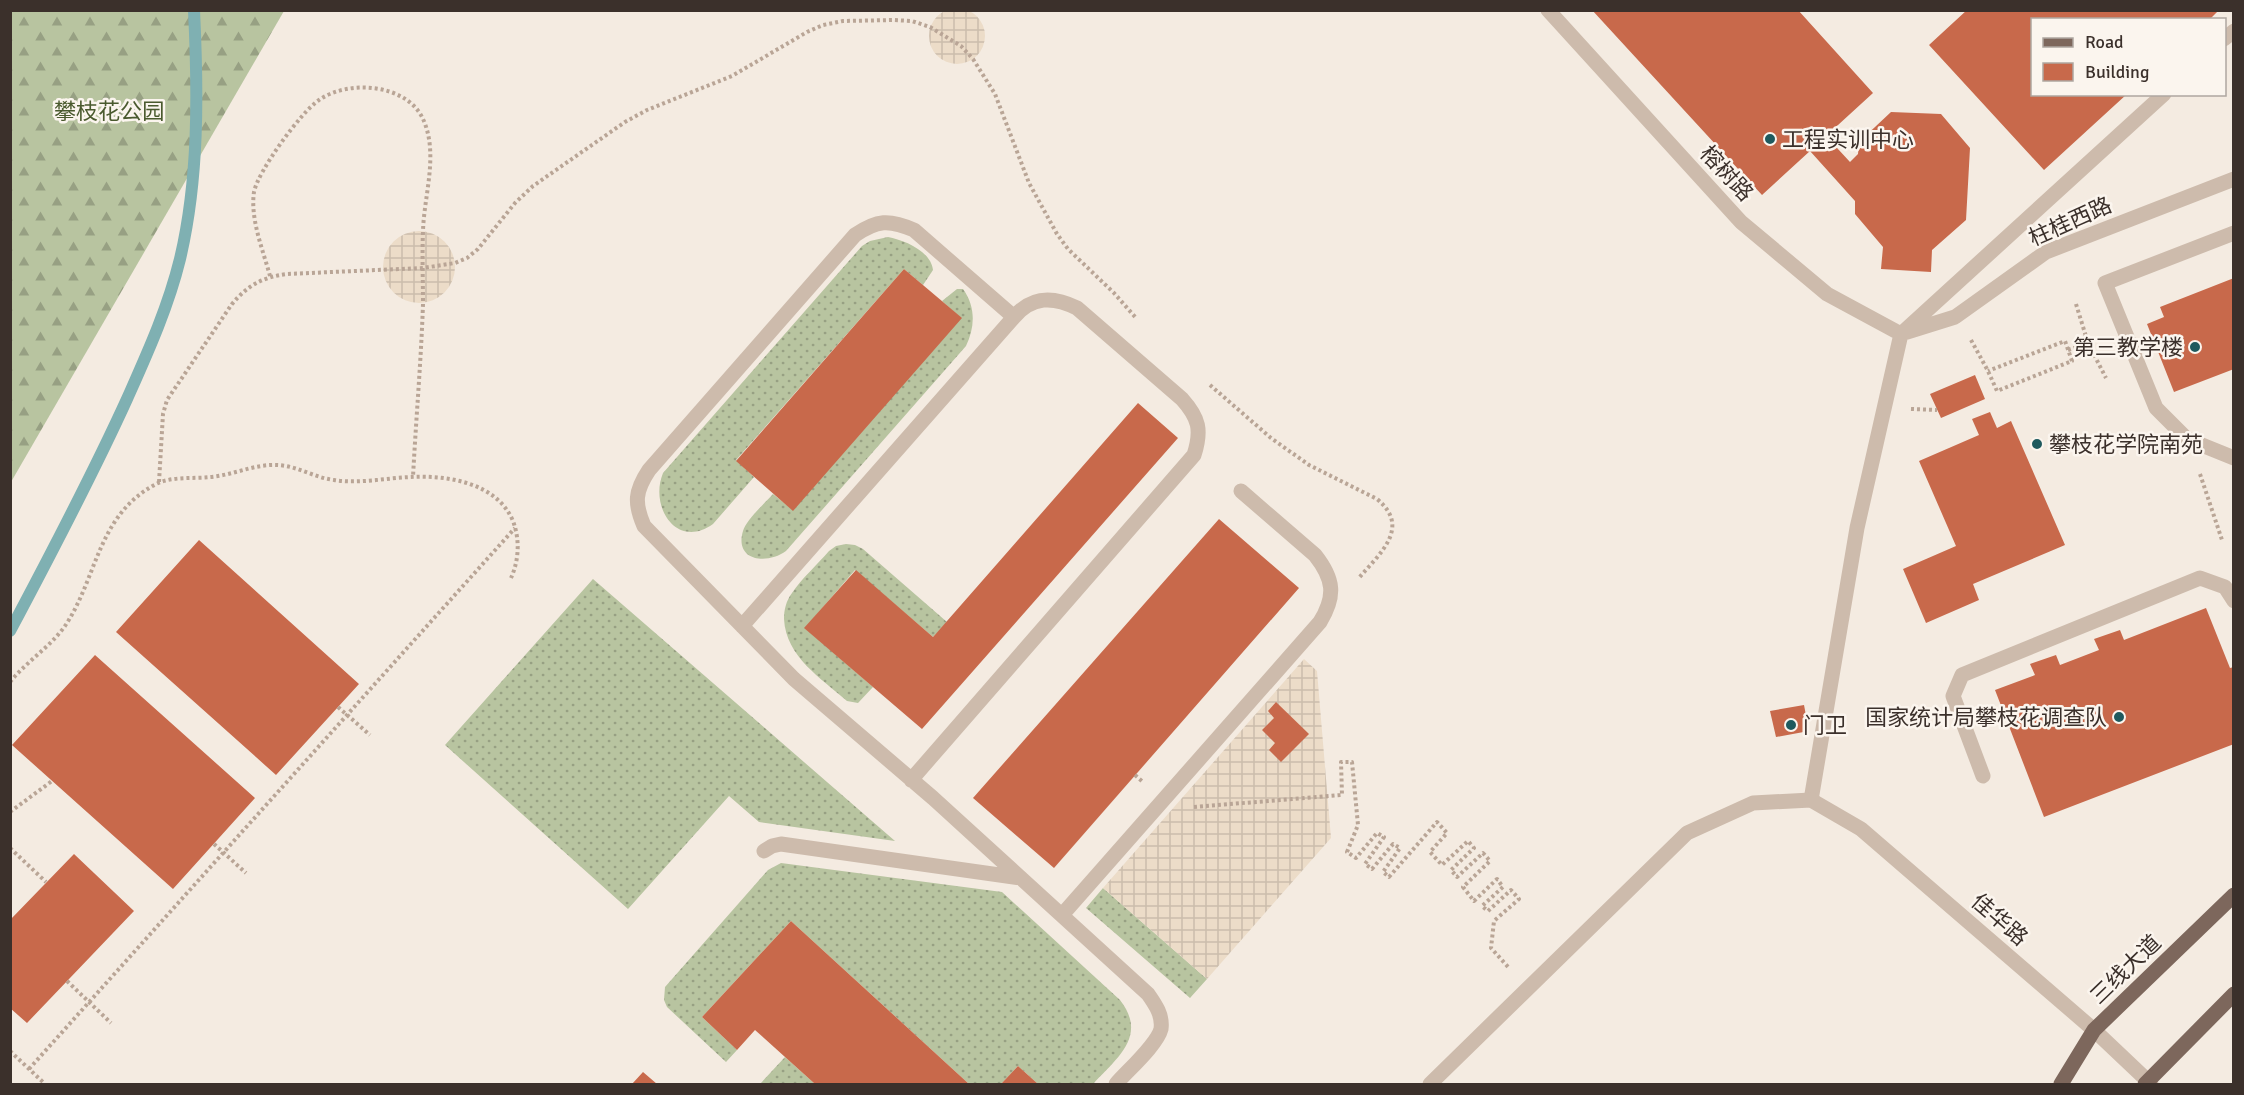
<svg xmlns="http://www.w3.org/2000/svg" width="2244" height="1095" font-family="Signika,'Noto Sans SC',sans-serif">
	<defs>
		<pattern id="grass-dots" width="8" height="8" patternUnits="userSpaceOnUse" patternTransform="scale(1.5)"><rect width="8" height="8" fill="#b8c4a0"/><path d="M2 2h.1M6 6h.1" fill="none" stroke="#97a083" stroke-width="1.8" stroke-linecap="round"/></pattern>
		<pattern id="forest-firs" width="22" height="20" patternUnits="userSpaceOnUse" patternTransform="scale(1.5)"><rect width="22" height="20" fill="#b8c4a0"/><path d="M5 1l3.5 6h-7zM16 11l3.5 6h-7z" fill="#97a083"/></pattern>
		<pattern id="plaza-grid" width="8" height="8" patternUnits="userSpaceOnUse" patternTransform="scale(1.5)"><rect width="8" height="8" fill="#ecdcc8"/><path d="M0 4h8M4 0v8" fill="none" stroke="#cbbdac"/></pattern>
	</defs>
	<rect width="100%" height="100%" fill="#f4ebe1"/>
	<path fill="url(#grass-dots)" d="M888 237C904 240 931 251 933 270L923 285 904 269 736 460 754 477 713 524C677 550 649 507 663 473L862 246 870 241Z
		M957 289H963C976 307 975 327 966 346L786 551C767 565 734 561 743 531 746 520 765 503 773 494L793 510 961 318 942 301Z
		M846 544 855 545 863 549 947 622 933 637 855 570 805 628 873 687 858 703 847 701C821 678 786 657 784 619 784 610 786 601 792 593 802 578 817 565 829 551L836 546Z
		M593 579 895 841 759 822 729 796 628 909 445 745Z
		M781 863 1002 892 1120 1000C1148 1036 1117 1058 1093 1084H1038L1018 1066 1001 1084H969L791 921 702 1017 737 1050 726 1062 667 1007 664 1000 665 987 768 870Z
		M1103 888 1207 979 1190 998 1086 908Z
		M785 1057 815 1084H760Z"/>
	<path fill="url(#forest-firs)" d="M11 10 284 11 11 482 10 11Z"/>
	<path fill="url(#plaza-grid)" d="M929 36a28 28 0 1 1 56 0a28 28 0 1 1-56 0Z
		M383 267a36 36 0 1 1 72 0a36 36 0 1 1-72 0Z
		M1304 659 1317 671 1331 838 1207 979 1103 888Z"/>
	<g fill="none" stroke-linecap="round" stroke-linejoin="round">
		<path stroke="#7fb0b2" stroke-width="12" d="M10 631C51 554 91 478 127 399 147 354 168 308 180 259 199 179 198 93 194 10"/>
	</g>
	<path fill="#c8694b" d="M1592 10H1798L1873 93 1826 136 1850 162 1858 154 1859 142 1891 112 1941 114 1970 148 1966 220 1932 250 1931 272 1881 269 1883 247 1855 214V201L1810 151 1762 195Z
		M1967 10H2219L2209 20H2032V94H2127L2044 170 1929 45Z
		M904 269 962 318 793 511 736 461Z
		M2234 278V369L2174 392 2147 324 2164 317 2160 307Z
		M1975 375 1985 399 1941 418 1930 394Z
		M1138 403 1178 438 922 729 804 628 856 570 933 637Z
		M1990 412 1997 428 2011 421 2065 545 1973 584 1979 600 1926 623 1903 569 1956 546 1919 461 1979 435 1972 419Z
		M1219 519 1299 588 1054 868 973 798Z
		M199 540 359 684 276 775 116 632Z
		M2206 608 2230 668 2234 667V744L2044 817 1995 690 2035 675 2030 664 2056 655 2060 665 2099 650 2094 639 2120 630 2124 640Z
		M95 655 255 798 173 889 12 745Z
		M1276 702 1309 734 1281 762 1269 750 1275 743 1262 730 1274 718 1268 711Z
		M1804 705 1809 731 1776 737 1770 711Z
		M74 854 134 911 27 1023 10 1008V920Z
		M791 921 969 1084H815L755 1030 737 1050 702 1017Z
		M1018 1066 1038 1084H1001Z
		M643 1072 657 1084H632Z"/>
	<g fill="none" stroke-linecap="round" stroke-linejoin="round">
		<path stroke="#b9a596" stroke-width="4" stroke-dasharray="3 3" stroke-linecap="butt" d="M270 276C263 250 250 219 254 192 258 171 301 112 319 100 349 79 407 84 423 119 439 154 424 195 423 231 422 256 423 280 423 304 421 362 416 419 413 477
			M2076 304 2088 343 2106 378
			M1971 340 1988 371 1997 391 2072 361 2065 341 1988 371
			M2068 350 2088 343
			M1210 385 1271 438 1309 465 1377 499C1412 528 1379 554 1358 579
			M1911 409 1937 410
			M2200 474 2222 540
			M159 482 163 414 167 400 232 304C248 285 263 277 287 274L423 268 455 263 467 258 478 249 515 203 533 186 625 122 647 110 732 76 807 32 823 25 843 21 894 20 912 21 930 27 961 46 973 59 995 94 1029 183 1057 234 1068 249 1114 293 1136 318
			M10 682C28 660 52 646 67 623 98 574 98 515 156 484 172 476 193 479 210 477 236 475 259 461 286 466 302 469 317 478 334 480 359 484 386 478 411 477 448 475 497 483 513 521 520 540 519 560 511 578
			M338 707 370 735
			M1135 775 1143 782
			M1194 807 1342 795 1341 762H1352L1358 825 1347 852 1356 858 1377 833 1384 837 1365 864 1372 869 1393 844 1400 848 1383 872 1389 877 1437 822 1447 833 1430 852 1442 865 1468 841 1474 848 1451 870 1457 877 1483 853 1490 861 1463 887 1474 901 1497 879 1503 887 1482 906 1488 911 1511 890 1519 899 1494 921 1491 948 1509 968
			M10 812 52 781
			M214 844 246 873
			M10 848 46 882
			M67 981 111 1023
			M10 1051 45 1084
			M29 1069 515 528"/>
		<path stroke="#cdbbac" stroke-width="15" d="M1548 10 1741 222 1827 294 1901 334
			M2224 39 2234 31
			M2234 233 2105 283 2156 408 2187 439 2234 458
			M1014 317 914 230C889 219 877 220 855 235L649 470C635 491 634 503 644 526L794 679 933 798 1148 994C1155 1004 1163 1015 1161 1029 1157 1045 1127 1071 1116 1084
			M1907 332 1955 317 2046 252 2234 179
			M742 626 1014 317C1032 296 1053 296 1077 308L1182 399C1199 418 1202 430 1194 455L911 780
			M1983 776 1953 696 1962 675 2200 578 2225 587 2234 601
			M1811 800 1857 528 1901 334 2164 94
			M764 851 772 846 781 844 1021 878
			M1062 915 1320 622C1336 596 1334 579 1315 555L1241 491"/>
		<path stroke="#cdbbac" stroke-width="15" d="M1430 1084 1687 833 1753 803 1811 800 1861 829 2094 1030 2151 1084"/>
		<path stroke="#7d675c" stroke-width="15" d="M2061 1084 2094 1030 2234 895
			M2145 1084 2234 994"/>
	</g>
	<g fill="#1f5a5e" stroke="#fbf5ee" stroke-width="2">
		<circle cx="1770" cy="139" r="6"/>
		<circle cx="2195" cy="347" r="6"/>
		<circle cx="2037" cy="444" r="6"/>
		<circle cx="2119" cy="717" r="6"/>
		<circle cx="1791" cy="725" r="6"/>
	</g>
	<g text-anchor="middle" stroke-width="5" stroke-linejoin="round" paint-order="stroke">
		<g font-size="22" fill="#4a5a2e" stroke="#fbf5ee">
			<text x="109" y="119">攀枝花公园</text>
		</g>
		<g font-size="22" fill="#3b302b" stroke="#fbf5ee" text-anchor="start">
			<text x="1782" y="147">工程实训中心</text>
			<text x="2183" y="355" text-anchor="end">第三教学楼</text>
			<text x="2049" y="452">攀枝花学院南苑</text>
			<text x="2107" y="725" text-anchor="end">国家统计局攀枝花调查队</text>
			<text x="1803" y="733">门卫</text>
		</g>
		<g font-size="22" fill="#3b302b" stroke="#fbf5ee">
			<text transform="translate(1727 173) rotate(47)" y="8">榕树路</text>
			<text transform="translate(2070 221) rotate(-24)" y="8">柱桂西路</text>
			<text transform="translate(2000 919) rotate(41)" y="8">佳华路</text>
			<text transform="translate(2125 969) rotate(-44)" y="8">三线大道</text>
		</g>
	</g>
	<rect width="2244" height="1095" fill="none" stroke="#3b302b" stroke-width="24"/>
	<rect x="2031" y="18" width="195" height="78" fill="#fbf5ee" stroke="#aea6a0" stroke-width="1.5"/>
	<rect x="2043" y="38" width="30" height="9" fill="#7d675c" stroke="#aea6a0" stroke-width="1.5"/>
	<text x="2085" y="48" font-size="18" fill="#3b302b">Road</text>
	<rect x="2043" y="63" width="30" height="18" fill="#c8694b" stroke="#aea6a0" stroke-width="1.5"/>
	<text x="2085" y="78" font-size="18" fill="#3b302b">Building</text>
</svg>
